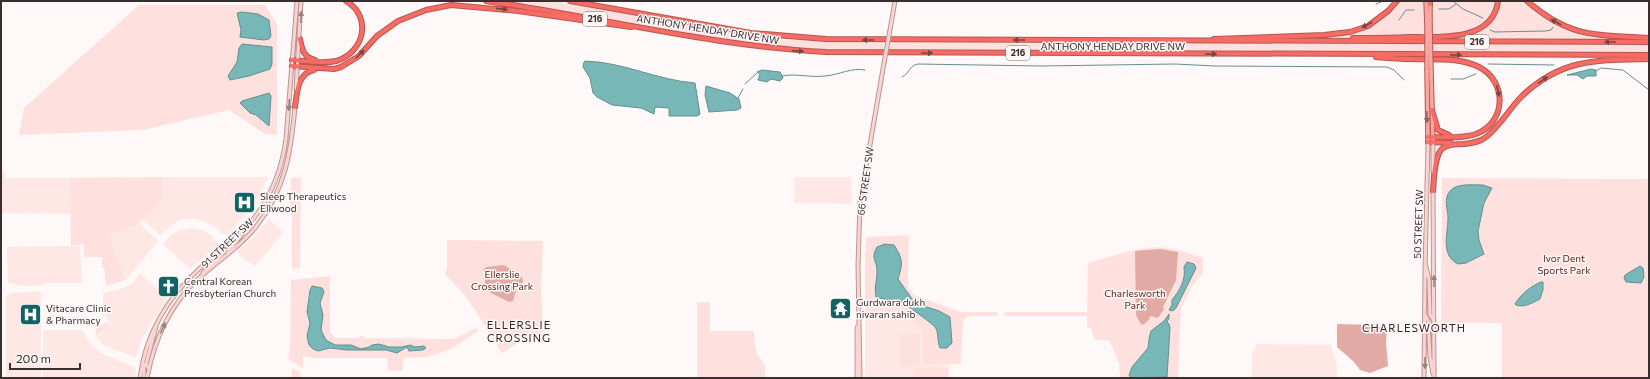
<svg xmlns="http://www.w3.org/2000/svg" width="1650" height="379" font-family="Commissioner,sans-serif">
	<rect width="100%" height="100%" fill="#fef8f8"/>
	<path fill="#fee7e4" d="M1 170H4L5 178H70V214L1 213Z
		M163 177H268L255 204 228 234H223L215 227 198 219H184L177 221 160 235 141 218 162 200Z
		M795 177H851L852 204 794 203Z
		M269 219 281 230V236L255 266 244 259 238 253 239 249 254 237Z
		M139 223 158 241 126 280 108 235Z
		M190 228 202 230 212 236 218 245 190 269 163 244 171 235 180 230Z
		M80 246 82 283H43V285L25 286 8 283 7 247Z
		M140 273 168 298 143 337 136 357 115 350 104 345 96 338 111 325 105 316 103 317V293L120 289 133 283Z
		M41 291V378H6V296L10 293Z
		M865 314H907L911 318 923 332V365H949V378H865Z
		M43 330H82L89 343 102 354 136 368 135 378H43Z
		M1257 344 1331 345 1337 366V378H1252V354Z"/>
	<path fill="#fee1de" d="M499 1H554L730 33 784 40 884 43 883 51C841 50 800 50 759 45 672 33 586 15 499 1Z
		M1399 1H1424L1425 26 1424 27 1423 36 1334 37C1359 32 1383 23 1399 1Z
		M1433 1H1496C1491 32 1457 35 1432 36Z
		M1498 1H1525L1547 18 1561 26 1586 35 1640 39H1454C1458 37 1464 37 1469 35 1489 27 1490 19 1498 1Z
		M139 5H265L277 24V135L265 134 229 110 143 130 19 135 24 108Z
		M890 43 1423 44V52L889 50Z
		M1433 44 1649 45V53L1434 52Z
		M163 177 162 200 139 223 108 235 126 280 106 286 104 268 102 267V257H84V244L71 246 70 178Z
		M291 177 301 178 300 268 292 269V207H290Z
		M1442 178 1649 179V378H1502V323H1441Z
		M909 235 908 287 914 295 961 312H998L997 316H967L963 320 961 364 923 365V332L907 315 865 314V252L867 237Z
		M447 240 543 241 541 291 543 331 537 337 518 343 502 353C485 327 469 295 445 275L447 266Z
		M1160 247 1179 250 1203 258V273L1191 287 1181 309 1178 378H1120L1119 363 1109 340H1095L1091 329 1087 327V316H1004L1005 312H1087L1088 263C1113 256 1134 248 1160 247Z
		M330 276V332L335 338H359L360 336H364L365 338 455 339 476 328 478 331 451 349 428 357 404 358 402 371H388L387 358H315L303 356V368L288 359 290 347 291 280Z
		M697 302H710V331H754C754 346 755 354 765 365V378H697Z
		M107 322 110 325 96 336 95 334 97 333 95 329Z
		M920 334V366L900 367V335Z
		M914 367 946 368 948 369V378H914Z
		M292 368 300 372 301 378H292Z"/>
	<path fill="#e1aaa4" d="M1160 249 1178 252 1176 280 1163 307 1164 309 1158 318 1150 316 1149 320 1143 325 1140 323 1136 315 1135 251Z
		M504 265 522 277 523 282 517 287 513 301 509 302 485 290V273L483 270 486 267Z
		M1337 324 1376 325 1387 330 1386 342 1388 366 1370 373 1360 370 1354 362 1337 347Z"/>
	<path fill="#78b7b7" stroke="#658e8e" d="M242 12 258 14 269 20 271 36 269 39 264 40 240 37 241 30 237 13Z
		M242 44 272 47V64L270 69 249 76 230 80 228 76 237 62 239 48Z
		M585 61C623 62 657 80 695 83L700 114 697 116H669V108L655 107 654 114 641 108 612 105 597 97 593 93 590 78 583 67 584 62Z
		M1591 69 1596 70V76H1587L1583 79 1577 75H1567Z
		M762 70 780 72 783 78 780 81 771 79 767 82 758 80 760 74 757 72Z
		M706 86 730 93 739 99 741 108 737 110 709 112 705 95Z
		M269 93 271 96 269 126 256 115 250 113 240 103 242 101Z
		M1483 185 1492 188 1484 203 1478 231 1479 240 1484 254 1466 263 1458 264C1440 255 1448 234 1448 218 1448 209 1443 199 1450 191 1456 183 1473 185 1483 185Z
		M885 244 894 245C903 259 903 263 898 279L915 303 939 311 950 317 952 343 947 348H940C937 342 939 332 935 327 932 323 905 304 901 302 893 300 885 300 876 297 874 287 877 281 877 271 877 260 870 259 877 247Z
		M1187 262 1194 264 1196 268 1176 308 1173 311 1169 310 1172 305V300C1180 290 1186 280 1184 267Z
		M1640 266 1643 268 1644 277 1641 283 1626 282 1624 278 1625 275Z
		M1541 282H1543V290L1540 299C1532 303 1524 308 1516 305L1515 304C1520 295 1531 286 1541 282Z
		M312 286 322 288 324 292 320 303 323 315 321 330 326 340 335 345H351L361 349 369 347 372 345 379 344 389 347H402L410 345 415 347 424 346 426 348 423 350 409 351 407 347 397 353 386 350H347L330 348 318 351 313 349 309 345 307 336 310 323 307 312 310 290Z
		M1169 314V318L1167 322 1169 324 1170 328 1167 377 1131 378 1129 375 1132 367 1148 348 1149 339 1151 331 1164 321Z"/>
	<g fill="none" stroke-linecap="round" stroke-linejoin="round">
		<path stroke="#658e8e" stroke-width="1" d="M1453 1 1463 9 1483 18
			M1376 4 1381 2
			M1439 9H1449L1456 4
			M1399 20 1406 10H1414
			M1490 30 1495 32 1546 31 1551 30 1553 27
			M1488 64 1554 65
			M1596 71 1601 68 1623 70 1649 90
			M782 76C796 73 811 78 825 76 839 75 852 67 865 70
			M902 77C909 74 910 65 918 64L1041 66 1175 64 1215 66 1387 67 1394 70 1404 80
			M1451 79H1463L1476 74
			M745 84 757 73
			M738 98 743 89"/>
		<defs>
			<path id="secondary" d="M890 30 895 1
				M296 89 301 1
				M1433 143V172
				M1433 190 1434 378
				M228 253 230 249 250 224
				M1426 266 1429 280 1430 315 1434 320
				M203 273 225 251 226 246
				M1425 315 1428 320 1430 357 1433 374
				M144 364V378
				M149 369 146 364 156 327
				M140 378C145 336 167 298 198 270 217 252 238 238 254 218 272 195 282 168 286 139L297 1
				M147 378C154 341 170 305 198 279 217 261 242 246 258 224 286 188 291 150 295 107
				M857 378V328L859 324
				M860 378 858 266 860 203 884 63
				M1424 378 1425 271 1428 142"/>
			<path id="primary" d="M1426 1 1427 26
				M1430 2V26
				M1427 70 1428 142
				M1431 70 1433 143"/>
			<path id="motorway" d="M486 1C600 17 711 46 826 52L1649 55
				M570 1 751 33 826 39 1649 42
				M1527 1C1571 39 1595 34 1649 38
				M1430 4V1
				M1353 38C1372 38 1391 38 1409 37 1439 37 1493 42 1498 1
				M300 39C302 49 303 57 315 60
				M1214 39 1324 35 1350 32 1368 26 1388 11 1397 1
				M1376 57C1388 58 1400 59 1412 59 1434 60 1459 57 1479 67 1507 81 1507 122 1476 134 1461 139 1443 137 1428 137
				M292 60C305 61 322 64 336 61 364 53 373 17 346 1
				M292 66 334 69 341 67 359 56 377 36 398 21 426 10 451 5 518 11 631 27
				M295 107C297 94 297 73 314 70
				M1432 110 1438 130 1449 135
				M1428 142 1451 143
				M1433 191C1434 180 1434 154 1443 148 1449 144 1457 144 1464 144 1472 143 1480 142 1486 137 1501 125 1509 109 1522 96 1562 58 1598 60 1649 59"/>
		</defs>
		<use href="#secondary" stroke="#b39995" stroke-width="5"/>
		<use href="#primary" stroke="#b45651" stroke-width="5.5"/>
		<use href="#motorway" stroke="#b45651" stroke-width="6"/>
		<use href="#secondary" stroke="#fcd3d0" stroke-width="3"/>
		<use href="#primary" stroke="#faa7a2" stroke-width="3.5"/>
		<use href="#motorway" stroke="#f66c64" stroke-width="4"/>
		<defs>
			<path id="secondary-bridge" d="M884 63 890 30"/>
			<path id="primary-bridge" d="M1427 26V70
				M1430 26 1431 70"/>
		</defs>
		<use href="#secondary-bridge" stroke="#b39995" stroke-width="5" stroke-linecap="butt"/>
		<use href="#primary-bridge" stroke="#b45651" stroke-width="5.5" stroke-linecap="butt"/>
		<use href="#secondary-bridge" stroke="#fcd3d0" stroke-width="3"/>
		<use href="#primary-bridge" stroke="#faa7a2" stroke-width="3.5"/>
	</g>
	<defs><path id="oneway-solid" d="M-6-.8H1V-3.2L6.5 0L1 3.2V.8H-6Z"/></defs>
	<g fill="#7b4440">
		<use href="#oneway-solid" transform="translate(502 9) rotate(6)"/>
		<use href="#oneway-solid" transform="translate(1556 22) rotate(-151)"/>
		<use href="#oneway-solid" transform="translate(1367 25) rotate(153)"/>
		<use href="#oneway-solid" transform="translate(868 40) rotate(-180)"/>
		<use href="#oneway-solid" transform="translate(1019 40) rotate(-180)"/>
		<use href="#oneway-solid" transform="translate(1610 42) rotate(-180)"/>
		<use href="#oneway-solid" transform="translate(798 51) rotate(4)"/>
		<use href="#oneway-solid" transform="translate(927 53)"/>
		<use href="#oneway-solid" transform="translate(360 54) rotate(-45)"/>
		<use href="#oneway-solid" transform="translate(1211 54)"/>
		<use href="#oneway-solid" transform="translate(1456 55)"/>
		<use href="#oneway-solid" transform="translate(1543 80) rotate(-35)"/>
		<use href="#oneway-solid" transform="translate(1498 91) rotate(76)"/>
	</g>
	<g fill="#9a807e">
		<use href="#oneway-solid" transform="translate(301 17) rotate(-88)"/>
		<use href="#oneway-solid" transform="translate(289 105) rotate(94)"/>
		<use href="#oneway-solid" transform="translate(1434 281) rotate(-90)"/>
		<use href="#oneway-solid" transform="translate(163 328) rotate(-65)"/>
		<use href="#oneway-solid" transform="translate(1425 363) rotate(90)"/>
	</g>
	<use fill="#906462" href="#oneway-solid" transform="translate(1427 117) rotate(89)"/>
	<defs>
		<symbol id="hospital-square" viewBox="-11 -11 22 22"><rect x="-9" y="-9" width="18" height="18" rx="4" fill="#126363" stroke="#fef8f8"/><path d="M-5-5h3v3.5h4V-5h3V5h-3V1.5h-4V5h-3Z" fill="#fff"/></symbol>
		<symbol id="church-square" viewBox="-11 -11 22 22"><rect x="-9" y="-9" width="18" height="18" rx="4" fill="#126363" stroke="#fef8f8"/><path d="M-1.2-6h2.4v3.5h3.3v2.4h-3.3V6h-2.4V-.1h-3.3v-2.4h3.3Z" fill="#fff"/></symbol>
		<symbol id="temple-square" viewBox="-11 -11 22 22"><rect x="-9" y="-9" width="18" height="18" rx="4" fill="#126363" stroke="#fef8f8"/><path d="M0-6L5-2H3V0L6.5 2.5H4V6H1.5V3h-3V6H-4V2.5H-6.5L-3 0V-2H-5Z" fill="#fff"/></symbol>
	</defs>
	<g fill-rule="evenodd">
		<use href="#hospital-square" x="232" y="190" width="25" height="25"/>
		<use href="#church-square" x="156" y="274" width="25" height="25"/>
		<use href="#temple-square" x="828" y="296" width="25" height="25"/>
		<use href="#hospital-square" x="18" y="302" width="25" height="25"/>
	</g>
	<g text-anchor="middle" stroke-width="3" stroke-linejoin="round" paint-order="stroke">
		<g fill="#fef8f8" stroke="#746b6a" stroke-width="1">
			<rect x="583" y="12" width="24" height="14" rx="3"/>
			<rect x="1465" y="35" width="24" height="14" rx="3"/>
			<rect x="1006" y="46" width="24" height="14" rx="3"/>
		</g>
		<g font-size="9" font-weight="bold" fill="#392e2d">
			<text x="595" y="22">216</text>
			<text x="1477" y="45">216</text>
			<text x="1018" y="56">216</text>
		</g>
		<g font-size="10" fill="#392e2d" stroke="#fef8f8">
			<text transform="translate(708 29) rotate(9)" y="4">ANTHONY HENDAY DRIVE NW</text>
			<text x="1113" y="50">ANTHONY HENDAY DRIVE NW</text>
			<text transform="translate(865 181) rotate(-82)" y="4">66 STREET SW</text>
			<text transform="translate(1418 224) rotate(-88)" y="4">50 STREET SW</text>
			<text transform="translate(227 243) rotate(-43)" y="4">91 STREET SW</text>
		</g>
		<g font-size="10" fill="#392e2d" stroke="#fef8f8" text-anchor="start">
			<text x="260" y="200">Sleep Therapeutics<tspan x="260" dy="12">Ellwood</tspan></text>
			<text x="184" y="285">Central Korean<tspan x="184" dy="12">Presbyterian Church</tspan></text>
			<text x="856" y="306">Gurdwara dukh<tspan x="856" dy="12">nivaran sahib</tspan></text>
			<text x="46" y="312">Vitacare Clinic<tspan x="46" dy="12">&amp; Pharmacy</tspan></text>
		</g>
		<g font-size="10" fill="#62211e" stroke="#fef8f8">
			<text x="1564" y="262">Ivor Dent<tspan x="1564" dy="12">Sports Park</tspan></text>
			<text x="502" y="278">Ellerslie<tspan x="502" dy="12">Crossing Park</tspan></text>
			<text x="1135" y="297">Charlesworth<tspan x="1135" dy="12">Park</tspan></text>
		</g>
		<g font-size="11" letter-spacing="1" fill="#392422" stroke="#fef8f8">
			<text x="519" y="329">ELLERSLIE<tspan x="519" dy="13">CROSSING</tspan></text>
			<text x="1414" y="332">CHARLESWORTH</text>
		</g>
	</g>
	<rect width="1650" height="379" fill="none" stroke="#392e2d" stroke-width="4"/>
	<path d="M10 363v6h70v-6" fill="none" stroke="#392e2d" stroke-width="2"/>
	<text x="16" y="363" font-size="12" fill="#392e2d" stroke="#fef8f8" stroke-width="3" paint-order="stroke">200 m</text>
</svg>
